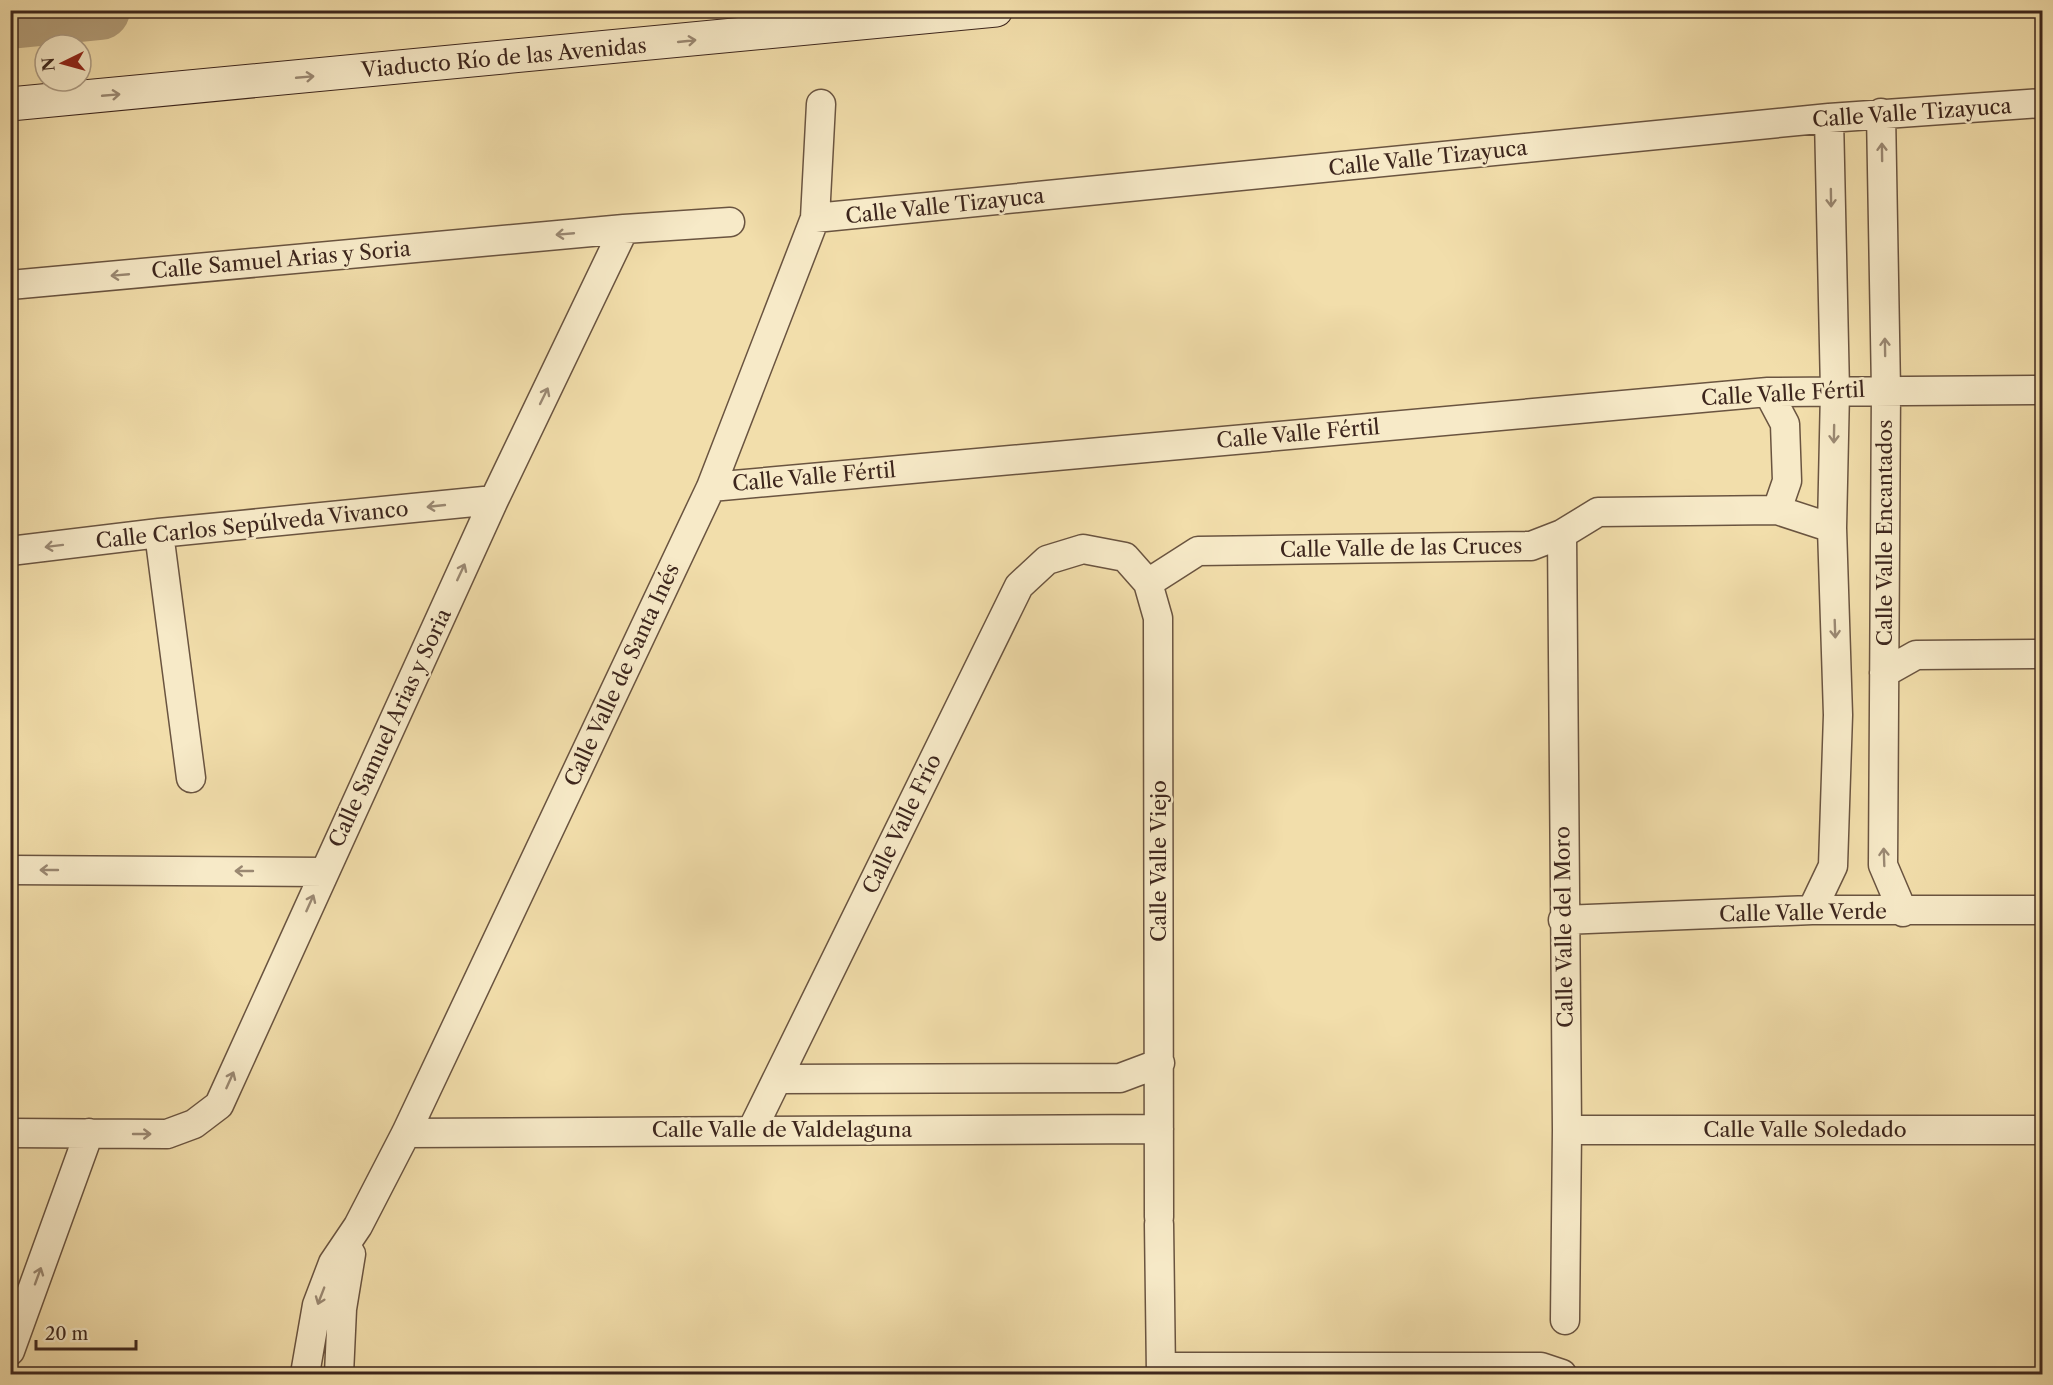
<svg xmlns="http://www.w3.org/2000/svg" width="2053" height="1385" font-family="'Libre Caslon Text',serif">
	<rect width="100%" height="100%" fill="#f2deab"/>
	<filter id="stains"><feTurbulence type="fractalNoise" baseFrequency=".00333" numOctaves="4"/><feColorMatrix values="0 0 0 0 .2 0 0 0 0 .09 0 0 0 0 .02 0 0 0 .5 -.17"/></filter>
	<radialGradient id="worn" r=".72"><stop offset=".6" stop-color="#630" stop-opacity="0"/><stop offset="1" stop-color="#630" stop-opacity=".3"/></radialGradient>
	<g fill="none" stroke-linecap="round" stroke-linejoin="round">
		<path stroke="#b49f7b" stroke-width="60" d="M10 19 100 10"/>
		<defs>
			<path id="minor" d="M1881 113 1886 390 1883 865 1903 912
				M815 218 1829 118 2042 103
				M10 285 624 229 730 222
				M1768 392 1785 424 1787 481 1777 510
				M711 487 1768 392 2042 390
				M159 533 191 778
				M1562 534 1567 1130 1565 1320
				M10 551 159 533 494 500
				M1148 583 1198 551 1531 546 1562 534 1598 512 1777 510 1832 528
				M1884 673 1916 655 2042 654
				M10 870 324 872
				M1812 910 1833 866 1838 715 1832 528 1835 391 1829 118
				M1563 920 1812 910H2042
				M777 1079 1120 1078 1160 1063
				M752 1130 1019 586 1047 560 1083 549 1125 557 1148 583 1158 618 1159 1217
				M1567 1130H2042
				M10 1133 167 1134 194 1124 219 1105 494 500 624 229
				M406 1133 1159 1129
				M1159 1224 1161 1374
				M10 1351 89 1133
				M1161 1367H1541L1562 1374
				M305 1374 317 1305 333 1263 358 1226 406 1133 711 487 815 218 821 104
				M339 1374 342 1309 351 1254"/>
			<path id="secondary" d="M10 104 996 10"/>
		</defs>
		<use href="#minor" stroke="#6a5440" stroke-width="31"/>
		<use href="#secondary" stroke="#3d261d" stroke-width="35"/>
		<use href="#minor" stroke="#f7eac8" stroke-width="28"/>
		<use href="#secondary" stroke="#f7eac8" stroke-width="33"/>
	</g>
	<defs><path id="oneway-shaft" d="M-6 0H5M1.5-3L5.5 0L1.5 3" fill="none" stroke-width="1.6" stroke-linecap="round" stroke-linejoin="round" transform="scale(1.5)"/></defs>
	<g stroke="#9a8872">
		<use href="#oneway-shaft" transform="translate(687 41) rotate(-6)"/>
		<use href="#oneway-shaft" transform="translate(305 77) rotate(-5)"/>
		<use href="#oneway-shaft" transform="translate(111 95) rotate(-5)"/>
		<use href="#oneway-shaft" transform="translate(1882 152) rotate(-91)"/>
		<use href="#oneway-shaft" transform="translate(1831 198) rotate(89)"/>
		<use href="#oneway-shaft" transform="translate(565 234) rotate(175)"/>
		<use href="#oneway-shaft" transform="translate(120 275) rotate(175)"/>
		<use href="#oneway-shaft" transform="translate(1885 347) rotate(-91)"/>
		<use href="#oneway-shaft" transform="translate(544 396) rotate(-64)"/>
		<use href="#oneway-shaft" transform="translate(1834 434) rotate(91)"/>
		<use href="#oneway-shaft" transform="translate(436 506) rotate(174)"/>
		<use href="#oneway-shaft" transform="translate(54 546) rotate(173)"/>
		<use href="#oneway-shaft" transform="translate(461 572) rotate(-65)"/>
		<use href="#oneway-shaft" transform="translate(1835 629) rotate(88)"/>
		<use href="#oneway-shaft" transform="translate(1884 857) rotate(-92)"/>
		<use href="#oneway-shaft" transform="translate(49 870) rotate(-180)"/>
		<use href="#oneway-shaft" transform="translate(244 871) rotate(-180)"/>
		<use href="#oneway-shaft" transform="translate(310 903) rotate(-66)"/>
		<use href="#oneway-shaft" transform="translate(230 1080) rotate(-66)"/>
		<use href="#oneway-shaft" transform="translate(142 1134)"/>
		<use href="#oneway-shaft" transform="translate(38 1276) rotate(-70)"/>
		<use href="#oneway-shaft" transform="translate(321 1296) rotate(111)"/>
	</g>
	<g text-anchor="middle" stroke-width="5" stroke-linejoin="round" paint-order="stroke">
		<g font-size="21" fill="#3d261d" stroke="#f7eac8">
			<text transform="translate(504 58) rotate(-5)" y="7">Viaducto Río de las Avenidas</text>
			<text transform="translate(1912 113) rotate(-4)" y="7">Calle Valle Tizayuca</text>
			<text transform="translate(1428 158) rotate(-6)" y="7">Calle Valle Tizayuca</text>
			<text transform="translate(945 206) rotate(-6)" y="7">Calle Valle Tizayuca</text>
			<text transform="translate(281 260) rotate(-5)" y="7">Calle Samuel Arias y Soria</text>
			<text transform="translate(1783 394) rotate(-3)" y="7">Calle Valle Fértil</text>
			<text transform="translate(1298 434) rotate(-5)" y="7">Calle Valle Fértil</text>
			<text transform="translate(814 477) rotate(-5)" y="7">Calle Valle Fértil</text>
			<text transform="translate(252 525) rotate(-6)" y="7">Calle Carlos Sepúlveda Vivanco</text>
			<text transform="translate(1885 533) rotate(-90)" y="7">Calle Valle Encantados</text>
			<text transform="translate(1401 548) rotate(-1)" y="7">Calle Valle de las Cruces</text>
			<text transform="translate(622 675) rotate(-65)" y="7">Calle Valle de Santa Inés</text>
			<text transform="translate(390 728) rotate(-65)" y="7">Calle Samuel Arias y Soria</text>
			<text transform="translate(902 824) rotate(-64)" y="7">Calle Valle Frío</text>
			<text transform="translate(1159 861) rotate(-90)" y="7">Calle Valle Viejo</text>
			<text transform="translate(1803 913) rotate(-1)" y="7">Calle Valle Verde</text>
			<text transform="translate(1564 927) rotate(-91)" y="7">Calle Valle del Moro</text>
			<text x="782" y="1137">Calle Valle de Valdelaguna</text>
			<text x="1805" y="1137">Calle Valle Soledado</text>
		</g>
	</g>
	<rect width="2053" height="1385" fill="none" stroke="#f2deab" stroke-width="36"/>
	<rect x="12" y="12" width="2029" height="1361" fill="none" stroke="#3d261d" stroke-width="3"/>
	<rect x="18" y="18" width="2017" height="1349" fill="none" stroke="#3d261d" stroke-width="1.5"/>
	<g transform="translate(63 63) rotate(265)"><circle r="28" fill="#f7eac8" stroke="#ad9c84" stroke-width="1.5"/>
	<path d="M0-4.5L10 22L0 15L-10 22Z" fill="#8f2418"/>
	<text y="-9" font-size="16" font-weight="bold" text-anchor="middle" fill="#3d261d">N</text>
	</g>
	<path d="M36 1340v9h100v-9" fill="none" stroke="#3d261d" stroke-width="3"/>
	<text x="45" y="1340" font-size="18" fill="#3d261d" stroke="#f7eac8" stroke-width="4.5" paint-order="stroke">20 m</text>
	<rect width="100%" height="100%" filter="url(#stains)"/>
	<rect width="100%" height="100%" fill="url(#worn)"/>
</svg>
